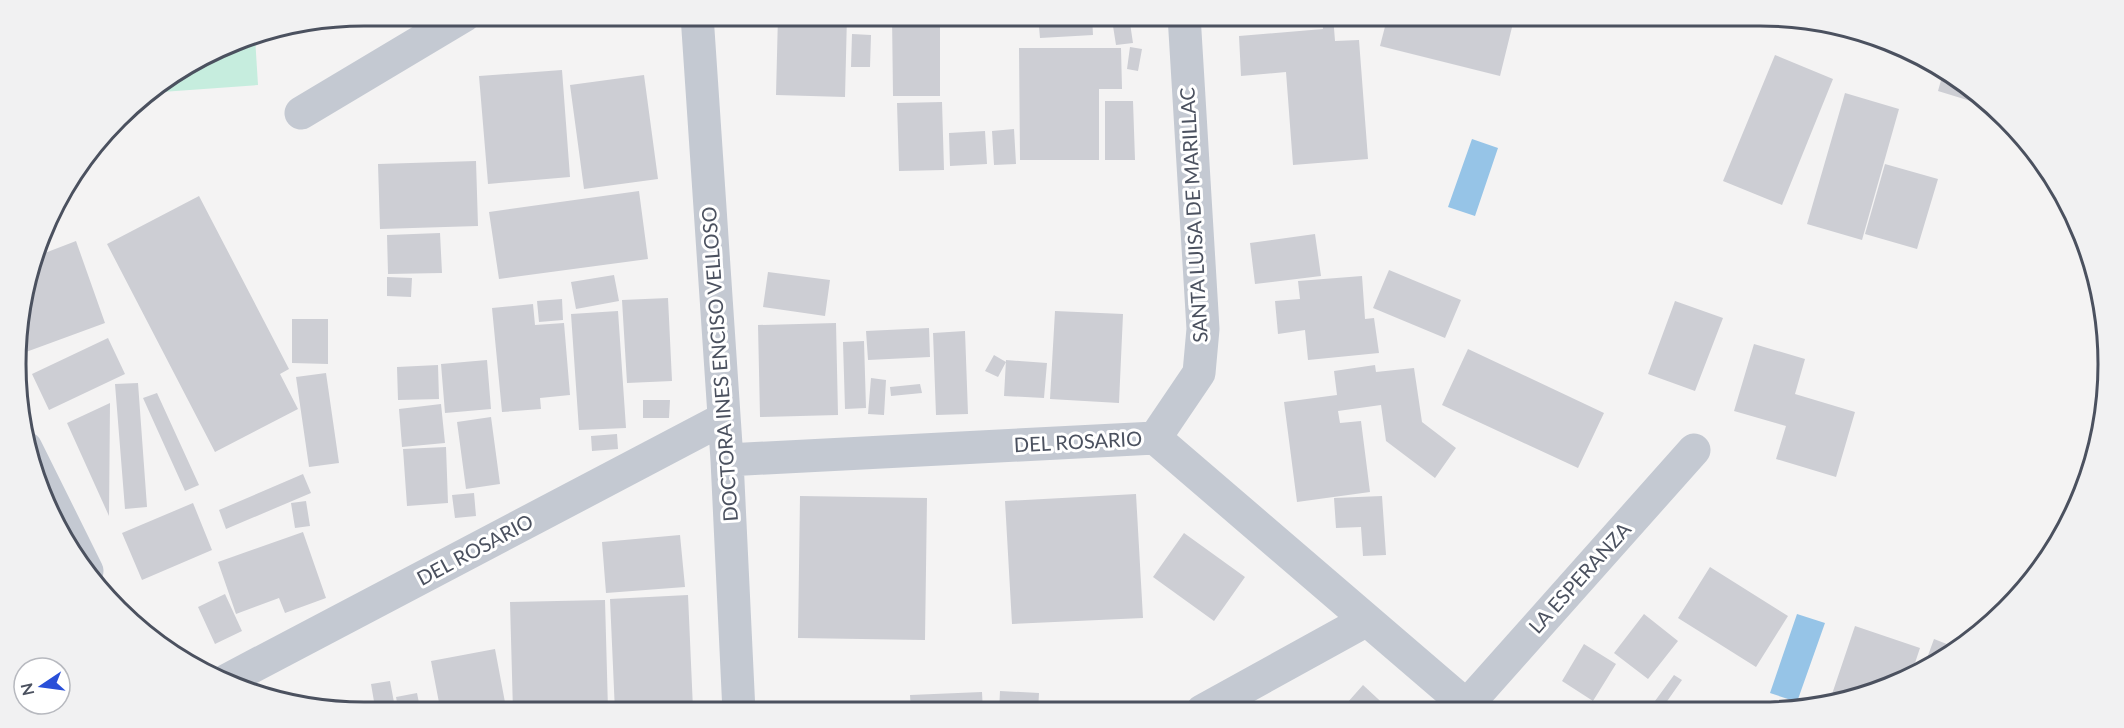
<svg xmlns="http://www.w3.org/2000/svg" width="2124" height="728" font-family="Lato,sans-serif">
	<rect width="100%" height="100%" fill="#f4f3f3"/>
	<path fill="#c6edde" d="M255 37 258 85 148 93 231 41Z"/>
	<path fill="#96c4e7" d="M1472 139 1498 148 1475 216 1448 207Z
		M1797 614 1825 623 1797 702 1770 693Z"/>
	<path fill="#cdced4" d="M778 15H847L845 97 776 95Z
		M892 15H940V96H893Z
		M1038 15H1092L1093 35 1040 38Z
		M1322 15H1333L1335 41 1359 40 1368 159 1293 165 1286 72 1241 76 1239 36 1323 29Z
		M1388 15H1515L1500 76 1380 46Z
		M1130 23 1133 43 1116 45 1113 26Z
		M852 34 871 35 870 67H851Z
		M1130 47 1142 49 1138 71 1127 69Z
		M1019 48H1121L1122 89H1099V160H1020Z
		M1775 55 1833 79 1782 205 1723 181Z
		M562 70 570 177 488 184 479 76Z
		M1943 73 1972 87 1990 107 1938 91Z
		M644 75 658 179 584 189 570 85Z
		M1845 93 1899 109 1862 240 1807 224Z
		M1105 101H1133L1135 160H1105Z
		M942 102 944 170 899 171 897 103Z
		M1014 129 1016 164 994 165 992 131Z
		M985 131 987 164 950 166 949 133Z
		M476 161 478 226 380 229 378 164Z
		M1885 164 1938 179 1917 249 1865 234Z
		M639 191 648 259 499 279 489 212Z
		M199 196 289 369 280 374 298 409 215 452 107 244Z
		M440 233 442 273 388 274 387 235Z
		M1315 234 1321 276 1255 284 1250 243Z
		M76 241 105 323 26 352 19 333 18 319 37 256Z
		M1389 270 1461 300 1445 338 1373 308Z
		M768 272 830 280 825 316 763 307Z
		M614 275 619 301 576 309 571 282Z
		M1362 276 1365 319 1374 318 1379 353 1308 360 1305 330 1278 334 1275 301 1300 299 1298 281Z
		M387 277 412 278 411 297 387 296Z
		M668 298 672 381 627 383 622 300Z
		M562 299 563 320 539 322 537 301Z
		M1675 301 1723 318 1695 391 1648 374Z
		M533 304 535 325 564 323 570 395 540 398 541 409 502 412 492 308Z
		M618 311 626 428 579 430 571 314Z
		M1055 311 1123 314 1119 403 1050 399Z
		M292 319H328V364L292 363Z
		M836 323 838 415 760 417 758 325Z
		M929 328 930 357 868 360 866 331Z
		M965 331 968 414 936 415 933 333Z
		M108 338 125 374 49 410 32 374Z
		M864 341 866 408 845 409 843 342Z
		M1754 344 1805 359 1795 394 1855 412 1836 477 1776 459 1786 426 1734 411Z
		M1468 349 1604 413 1578 468 1442 405Z
		M994 355 1006 362 998 377 985 371Z
		M487 360 491 409 445 413 441 364Z
		M1006 360 1047 363 1044 398 1004 396Z
		M438 365 439 399 398 400 397 367Z
		M1375 365 1376 372 1414 368 1422 422 1456 448 1435 478 1386 441 1381 405 1338 411 1340 423 1361 421 1370 492 1297 502 1284 402 1337 395 1334 371Z
		M326 373 339 463 309 467 296 377Z
		M871 378 886 380 884 415 868 414Z
		M138 383 147 507 125 509 115 384Z
		M920 384 922 393 891 396 890 387Z
		M157 393 199 485 185 491 143 398Z
		M643 400H670L669 418H643Z
		M110 403 109 516 67 423Z
		M441 404 445 443 402 447 399 409Z
		M491 417 500 484 466 489 457 422Z
		M617 434 618 449 592 451 591 436Z
		M446 447 448 503 407 506 403 449Z
		M303 474 311 493 226 529 219 510Z
		M474 493 476 516 455 518 452 495Z
		M1136 494 1143 618 1012 624 1005 501Z
		M800 496 927 498 925 640 798 638Z
		M1382 496 1386 555 1363 556 1361 527 1336 528 1334 498Z
		M306 501 310 526 295 528 291 503Z
		M193 503 212 550 142 580 122 533Z
		M303 532 326 598 285 613 279 598 236 614 218 562Z
		M1184 533 1245 577 1214 621 1153 577Z
		M680 535 685 587 606 593 602 542Z
		M1710 567 1788 616 1756 667 1678 618Z
		M225 594 242 631 215 644 198 607Z
		M688 595 693 709 615 712 610 599Z
		M605 600 608 710 513 712 510 602Z
		M1644 614 1678 641 1648 679 1614 653Z
		M1855 626 1920 648 1910 678 1829 703Z
		M1934 639 1957 648 1922 672Z
		M1584 644 1616 664 1593 701 1562 681Z
		M495 649 507 713H441L431 661Z
		M1674 675 1682 680 1663 707 1655 701Z
		M390 681 396 713H376L371 684Z
		M1363 685 1391 711H1340Z
		M1000 691 1039 693 1038 712H999Z
		M982 692 983 712H911L910 695Z
		M417 693 420 708 399 713 396 697Z
		M369 702 370 713 325 708V707Z"/>
	<g fill="none" stroke-linecap="round" stroke-linejoin="round">
		<path stroke="#c4c9d2" stroke-width="33" d="M697 15 727 460 739 712
			M301 113 465 15
			M1155 438 1199 373 1203 329 1184 15
			M26 448 87 571
			M727 460 1155 438 1473 711
			M227 680 723 419
			M1467 705 1694 450
			M1202 711 1365 621"/>
	</g>
	<g text-anchor="middle" stroke-width="6" stroke-linejoin="round" paint-order="stroke">
		<g font-size="20" fill="#4b515f" stroke="#fff">
			<text transform="translate(1194 215) rotate(-93)" y="7">SANTA LUISA DE MARILLAC</text>
			<text transform="translate(720 364) rotate(-94)" y="7">DOCTORA INES ENCISO VELLOSO</text>
			<text transform="translate(1078 442) rotate(-3)" y="7">DEL ROSARIO</text>
			<text transform="translate(475 550) rotate(-28)" y="7">DEL ROSARIO</text>
			<text transform="translate(1580 578) rotate(-48)" y="7">LA ESPERANZA</text>
		</g>
	</g>
	<path d="M0 0H2124V728H0ZM364 26H1760A338 338 0 0 1 2098 364V364A338 338 0 0 1 1760 702H364A338 338 0 0 1 26 364V364A338 338 0 0 1 364 26Z" fill="#f1f1f2" fill-rule="evenodd"/>
	<path fill="none" stroke="#4b515f" stroke-width="3" d="M364 26H1760A338 338 0 0 1 2098 364V364A338 338 0 0 1 1760 702H364A338 338 0 0 1 26 364V364A338 338 0 0 1 364 26Z"/>
	<g transform="translate(42 686) rotate(257)"><circle r="28" fill="#ffffff" stroke="#b7b9bf" stroke-width="1.5"/>
	<path d="M0-4.5L10 22L0 15L-10 22Z" fill="#294fd8"/>
	<text y="-9" font-size="16" font-weight="bold" text-anchor="middle" fill="#4b515f">N</text>
	</g>
</svg>
